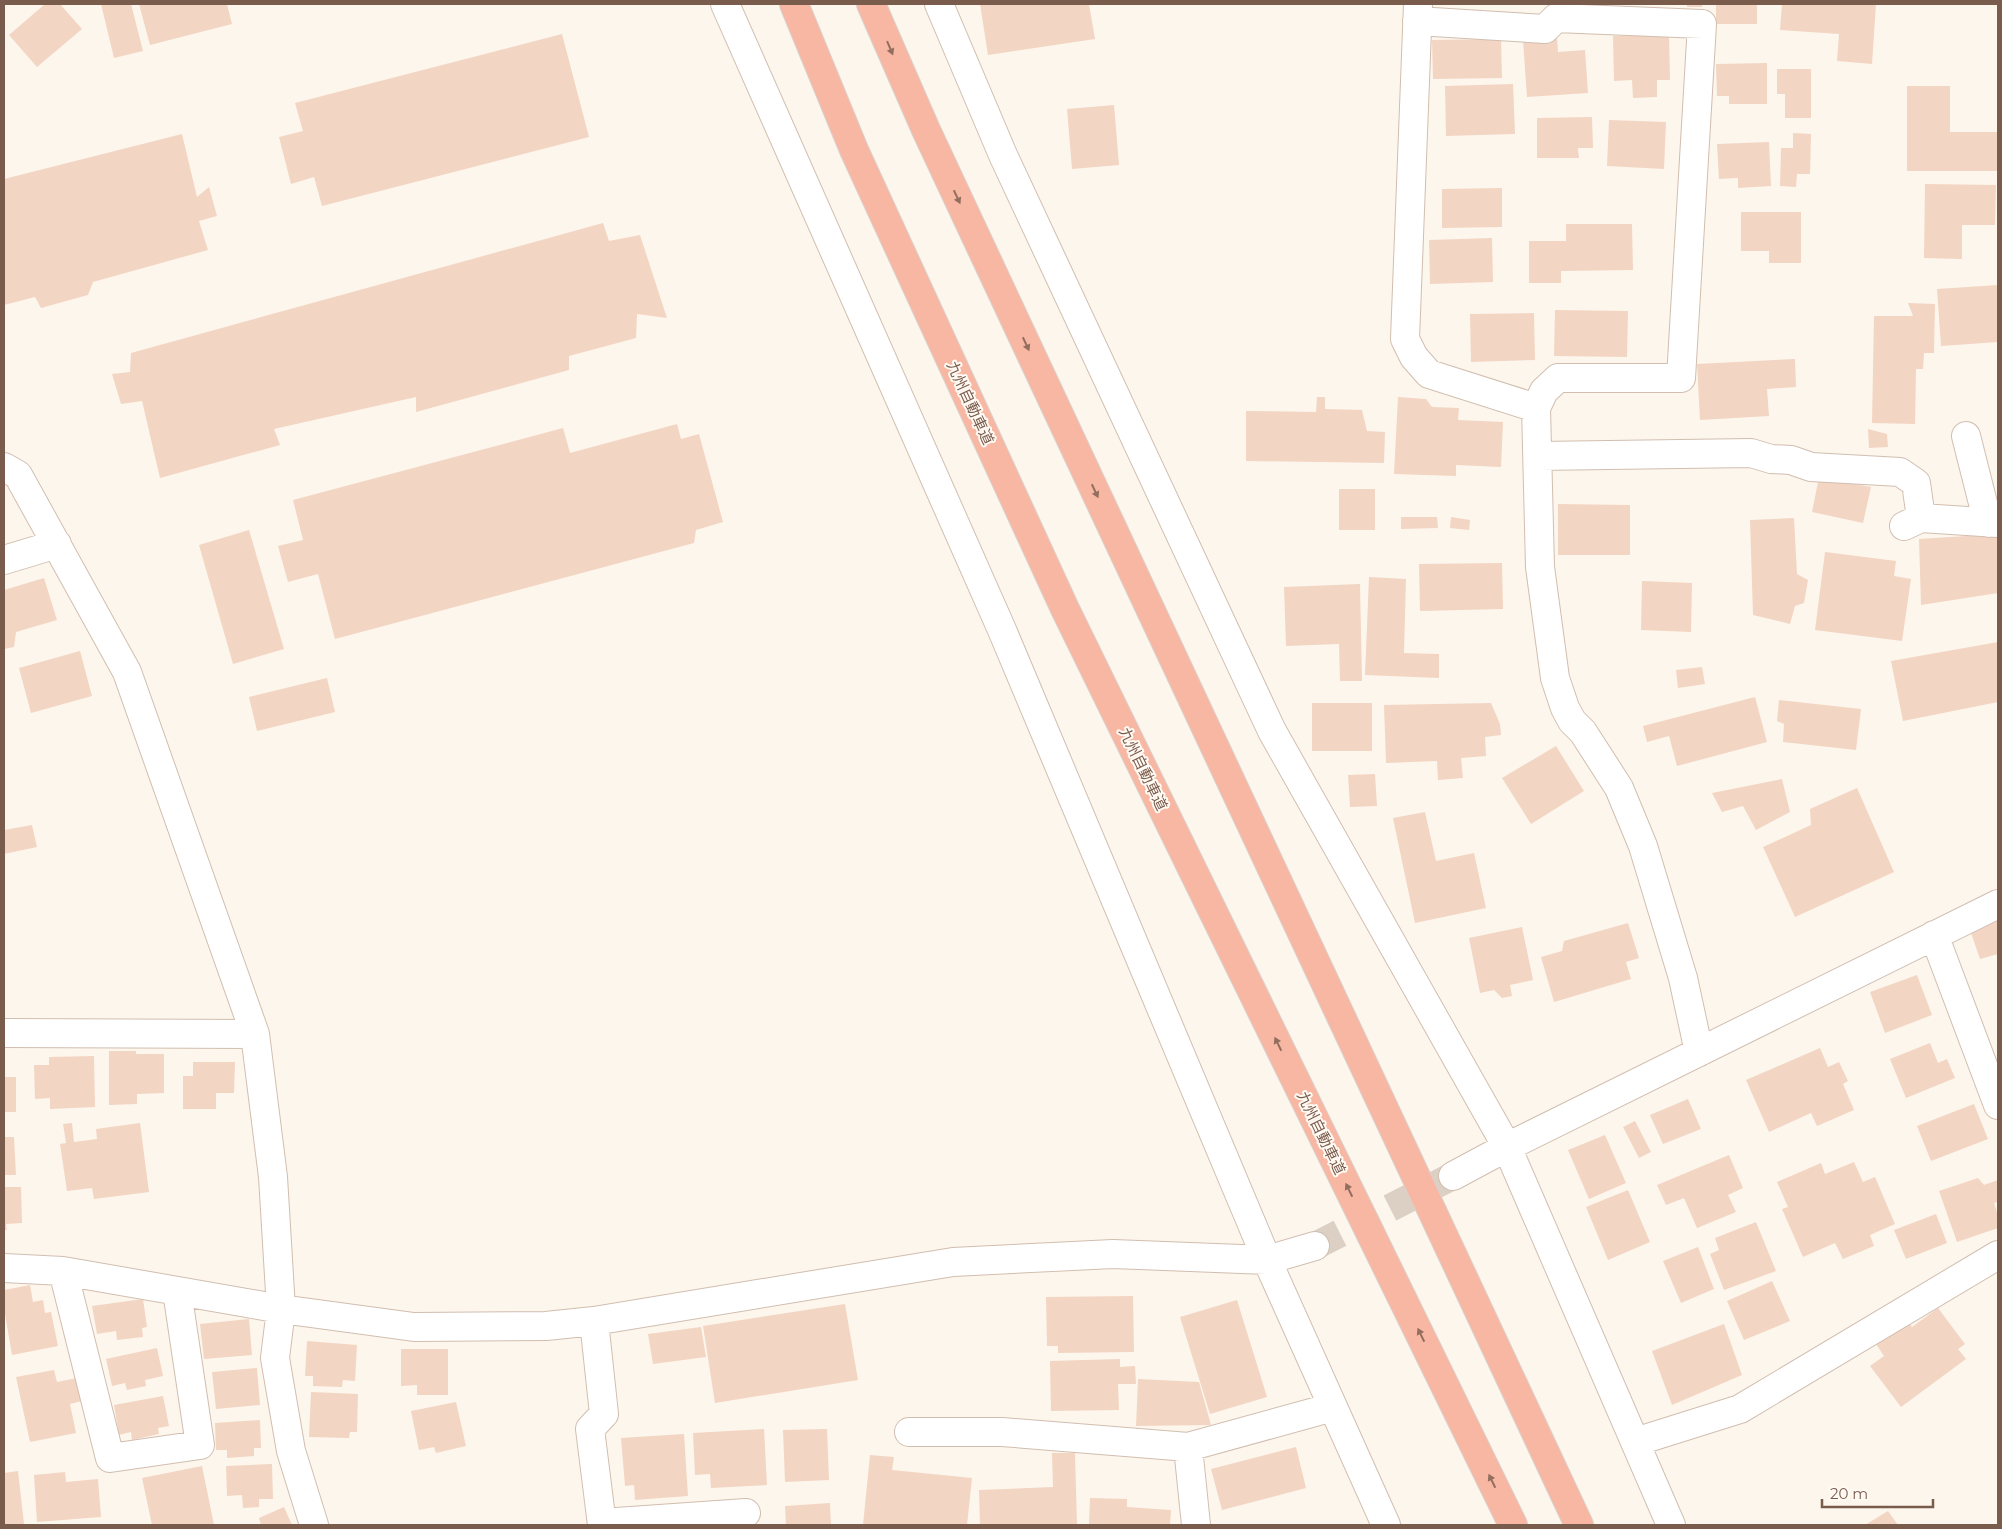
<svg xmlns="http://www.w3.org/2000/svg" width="2002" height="1529" font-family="Montserrat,'Noto Sans JP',sans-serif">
	<rect width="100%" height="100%" fill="#fdf6ec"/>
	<path fill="#f3d5c3" d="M45 4H60L82 29 37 67 9 35Z
		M101 4H131L143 51 114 58Z
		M139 4H227L232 24 150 45Z
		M980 4H1089L1095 39 988 55Z
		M1559 4H1581V9L1559 8Z
		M1687 4H1702V7H1687Z
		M1716 4H1757V24H1716Z
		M1782 4H1876L1872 64 1837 61 1839 34 1780 30Z
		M562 34 589 137 322 206 314 177 291 184 279 137 303 131 295 103Z
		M1669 35 1670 80H1657V97L1633 98 1632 80 1614 81 1613 36Z
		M1557 37 1558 52 1585 50 1588 93 1527 97 1523 40Z
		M1501 39 1502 78 1433 79 1432 40Z
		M1767 63V104H1729V96H1717L1716 64Z
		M1777 69H1811V118H1785V94H1777Z
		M1513 84 1515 134 1446 136 1445 86Z
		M1907 86H1950V132H1998V171H1907Z
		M1114 105 1119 165 1072 169 1067 109Z
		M1592 117 1593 148H1578L1579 158H1537V118Z
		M1609 120 1666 122 1664 169 1607 166Z
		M1793 133 1811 134 1810 174H1797L1796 187 1780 186 1781 148H1793Z
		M182 134 197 197 209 187 217 216 199 221 208 250 93 282 88 295 41 308 35 297 4 305V179Z
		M1769 142 1771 186 1738 188V178L1719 179 1717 144Z
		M1925 184 1996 185 1995 225H1962V259L1924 258Z
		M1502 188V227L1442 228V189Z
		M1741 212H1801V263H1769V251H1741Z
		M603 223 609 241 640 235 667 318 637 314 636 338 569 356V370L416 412V397L274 429 280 445 160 478 142 401 121 404 112 374 130 372 131 353Z
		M1566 224H1632L1633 270 1561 271V283H1529V241H1566Z
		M1492 238 1493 282 1430 284 1429 240Z
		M1998 285V342L1941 346 1937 289Z
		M1908 303 1935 304 1934 353H1924L1923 369H1916L1915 424 1872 423 1874 316H1913Z
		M1555 310 1628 311 1627 357 1554 356Z
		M1534 313 1535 360 1471 362 1470 314Z
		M1795 359 1796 387 1767 389 1769 416 1700 420 1697 364Z
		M1317 397H1325V409L1362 410 1367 431 1385 432 1384 463 1246 461V411L1316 412Z
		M1398 397 1426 399 1432 407 1459 408 1458 420 1503 422 1501 467 1456 465V476L1394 474Z
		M677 424 681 439 699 434 723 522 696 530 694 543 335 639 318 574 288 582 278 546 303 540 293 500 563 428 570 453Z
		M1868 429 1887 434 1888 447 1869 448Z
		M1819 477 1871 487 1863 523 1812 512Z
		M1339 489H1375V530H1339Z
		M1558 504 1630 505V555H1558Z
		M1401 517H1437L1438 528 1401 529Z
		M1451 517 1470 520 1469 530 1450 528Z
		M1794 518 1797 574 1808 580 1804 603 1795 606 1790 624 1753 615 1750 520Z
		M249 530 284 649 233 664 199 545Z
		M1998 534V593L1921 605 1919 539Z
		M1825 552 1896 561 1894 576 1911 579 1902 641 1815 630Z
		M1502 563 1503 609 1420 611 1419 564Z
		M1369 577 1406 579 1404 653 1439 654V678L1365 675Z
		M44 578 57 620 16 632 14 647 4 649V590Z
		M1642 581 1692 583 1691 632 1641 630Z
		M1360 584 1362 681H1340L1339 644 1286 646 1284 587Z
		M1998 642V702L1903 721 1891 661Z
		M80 651 92 696 31 713 19 668Z
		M1702 667 1705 684 1678 688 1676 670Z
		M327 678 335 712 257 731 249 697Z
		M1755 697 1767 742 1677 766 1669 736 1647 742 1643 726Z
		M1779 700 1861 709 1856 750 1783 742 1784 724 1777 721Z
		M1312 703H1372V751H1312Z
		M1491 703 1500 724 1501 735 1485 737 1486 756 1461 758 1463 778 1438 780 1437 761 1386 763 1384 705Z
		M1556 746 1584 791 1531 824 1502 778Z
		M1375 774 1377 806 1350 807 1348 775Z
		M1782 779 1790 812 1756 830 1743 806 1722 812 1712 793Z
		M1857 788 1894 872 1795 917 1763 847 1811 825 1810 809Z
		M1425 812 1436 861 1474 853 1486 908 1415 923 1393 818Z
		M32 825 37 847 4 854V830Z
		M1998 917V954L1980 959 1969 927Z
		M1628 923 1639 958 1626 962 1631 979 1554 1002 1541 957 1562 951 1564 941Z
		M1522 927 1533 980 1510 985 1512 996 1502 998 1494 990 1480 993 1469 938Z
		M1917 975 1932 1015 1885 1033 1870 992Z
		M1930 1043 1938 1063 1947 1059 1955 1078 1906 1098 1890 1059Z
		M1820 1048 1828 1067 1839 1062 1848 1081 1843 1084 1854 1110 1817 1126 1811 1113 1769 1132 1746 1080Z
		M109 1051H136V1054H164V1093L137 1094V1104L109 1105Z
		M94 1056 95 1107 50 1109V1098L35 1099 34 1065H49V1057Z
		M193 1062H235L234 1093H216V1109H183V1076H193Z
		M4 1077H16V1112H4Z
		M1688 1099 1701 1129 1663 1144 1650 1115Z
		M1974 1104 1988 1139 1931 1161 1917 1126Z
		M1635 1121 1651 1152 1639 1158 1623 1127Z
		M72 1123 74 1142 97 1139 96 1129 140 1123 149 1192 94 1199 92 1188 67 1191 60 1144 66 1143 63 1124Z
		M1605 1135 1626 1183 1589 1199 1568 1150Z
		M4 1137H14L16 1175H4Z
		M1729 1155 1743 1188 1728 1195 1736 1212 1697 1228 1684 1198 1666 1205 1657 1185Z
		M1854 1162 1863 1182 1875 1177 1895 1224 1870 1235 1874 1246 1843 1259 1835 1243 1803 1257 1782 1209 1788 1207 1777 1182 1821 1163 1825 1174Z
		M1978 1178 1984 1185 1998 1180V1202L1994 1203 1998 1215V1228L1957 1242 1939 1191Z
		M4 1187H21L22 1223 6 1224 7 1230H4Z
		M1628 1190 1650 1242 1608 1260 1586 1207Z
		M1936 1214 1947 1243 1906 1259 1894 1230Z
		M1756 1222 1776 1271 1724 1290 1710 1254 1719 1250 1715 1238Z
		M1698 1247 1714 1289 1681 1303 1663 1261Z
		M1772 1281 1790 1321 1744 1340 1727 1301Z
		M30 1285 33 1302 43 1300 45 1313 51 1312 58 1346 12 1355 4 1308V1290Z
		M1133 1296 1134 1352 1058 1353V1346H1047L1046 1297Z
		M143 1299 147 1327 142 1328 143 1337 117 1340 116 1331 97 1334 92 1306Z
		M1237 1300 1267 1397 1210 1414 1180 1317Z
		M845 1304 858 1380 715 1403 703 1326Z
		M1938 1308 1965 1344 1958 1349 1966 1359 1901 1407 1870 1366 1884 1356 1876 1344 1908 1321 1912 1327Z
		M249 1319 252 1355 204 1359 200 1324Z
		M1724 1324 1742 1375 1672 1405 1652 1351Z
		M701 1327 706 1357 653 1364 648 1334Z
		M307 1341 357 1345 355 1381 343 1380 342 1387 313 1386V1376H305Z
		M157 1348 163 1376 145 1380 146 1386 127 1390 125 1383 112 1386 106 1359Z
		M401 1349H448V1395H417V1385L401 1386Z
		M1120 1359V1367L1135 1366 1136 1384H1118L1119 1410 1051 1411 1050 1361Z
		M257 1368 260 1405 216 1409 212 1372Z
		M54 1370 57 1382 77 1378 82 1401 70 1404 76 1433 30 1442 16 1377Z
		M1138 1379 1199 1382 1211 1425 1136 1426Z
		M311 1392 358 1394 357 1432H350L349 1438 309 1437Z
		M163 1396 169 1426 158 1428 159 1434 132 1440 131 1432 119 1435 114 1405Z
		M456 1402 466 1446 436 1453 434 1447 419 1450 411 1411Z
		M260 1420 261 1448H254V1456L227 1458V1450H216L215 1423Z
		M764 1429 767 1485 711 1488 710 1474 695 1475 693 1433Z
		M827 1429 829 1480 785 1482 783 1430Z
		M684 1434 688 1496 635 1500 634 1485 625 1486 621 1438Z
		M1296 1447 1306 1488 1222 1510 1211 1469Z
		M1052 1453H1075L1077 1525H980L979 1490 1053 1487Z
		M870 1455 894 1457 892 1470 972 1478 967 1525H863Z
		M272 1464 273 1499H259V1507L243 1508 242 1495 227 1496 226 1466Z
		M202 1466 214 1525H152L142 1478Z
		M18 1471 24 1524 4 1525V1473Z
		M65 1472 66 1482 98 1479 101 1517 37 1522 34 1475Z
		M1090 1498 1127 1499V1507L1171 1510 1170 1525H1089Z
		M830 1503 831 1525H786L785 1506Z
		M284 1507 292 1525H261L259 1518Z
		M1888 1511 1898 1525H1865Z"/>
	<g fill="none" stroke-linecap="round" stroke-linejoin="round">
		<path stroke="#dcd0c4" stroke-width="28" stroke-dasharray="28 14" stroke-linecap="butt" d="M1315 1246 1453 1176"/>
		<defs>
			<path id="minor" d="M725 4 1002 630 1267 1260 1386 1525
				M939 4 1003 155 1272 731 1507 1147 1671 1525
				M1418 4 1405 339 1414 357 1429 374 1536 408 1540 567 1555 678 1565 708 1572 721 1583 732 1619 788 1643 846 1683 978 1699 1052
				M1417 21 1545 29 1556 18 1702 24 1681 378H1558L1544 391 1536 408
				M1966 436 1988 523
				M1538 456 1751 453 1771 459 1791 460 1811 467 1900 472 1916 483 1921 518 1904 526
				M4 467 18 475 127 672 255 1034 273 1177 281 1309 275 1358 291 1451 314 1525
				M1921 518 1998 523
				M4 560 57 544
				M1934 935 1998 1105
				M4 1033 255 1034
				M1453 1176 1507 1147 1998 904
				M4 1268 63 1271 281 1309 414 1327 546 1326 594 1321 953 1262 1113 1254 1267 1260 1315 1246
				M63 1271 110 1458 200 1445 177 1291
				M594 1321 604 1414 590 1429 602 1525
				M909 1432H1002L1188 1447 1333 1407
				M1635 1442 1740 1409 1998 1255
				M1188 1447 1196 1525
				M602 1523 746 1513"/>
			<path id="highway" d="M794 4 854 150 1065 609 1513 1525
				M871 4 926 130 1579 1525"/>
		</defs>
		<use href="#minor" stroke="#d1beb0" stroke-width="30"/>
		<use href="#highway" stroke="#dad1cd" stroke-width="30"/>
		<use href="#minor" stroke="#fff" stroke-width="28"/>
		<use href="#highway" stroke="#f7b7a3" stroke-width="28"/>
	</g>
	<defs><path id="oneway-solid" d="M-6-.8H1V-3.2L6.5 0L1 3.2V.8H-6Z" transform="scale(1.25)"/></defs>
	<g fill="#936e5e">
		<use href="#oneway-solid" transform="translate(890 48) rotate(67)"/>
		<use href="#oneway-solid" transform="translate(957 197) rotate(65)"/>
		<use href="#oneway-solid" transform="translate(1026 344) rotate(65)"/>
		<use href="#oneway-solid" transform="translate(1095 491) rotate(65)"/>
		<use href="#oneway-solid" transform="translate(1278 1044) rotate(-116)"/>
		<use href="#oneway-solid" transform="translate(1349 1190) rotate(-116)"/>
		<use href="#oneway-solid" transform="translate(1421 1335) rotate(-116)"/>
		<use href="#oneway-solid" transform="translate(1492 1481) rotate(-116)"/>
	</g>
	<g text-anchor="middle" stroke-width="4" stroke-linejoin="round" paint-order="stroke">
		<g font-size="15" fill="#7a5c4d" stroke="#fffaf3">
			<text transform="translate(970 403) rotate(65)" y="5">九州自動車道</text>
			<text transform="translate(1143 769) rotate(64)" y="5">九州自動車道</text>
			<text transform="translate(1321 1133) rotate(64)" y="5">九州自動車道</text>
		</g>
	</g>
	<rect width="2002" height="1529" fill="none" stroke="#7a5c4d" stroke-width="10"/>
	<path d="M1822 1499v8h111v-8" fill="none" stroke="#7a5c4d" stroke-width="2.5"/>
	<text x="1830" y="1499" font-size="15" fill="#7a5c4d" stroke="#fffaf3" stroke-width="4" paint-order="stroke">20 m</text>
</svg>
